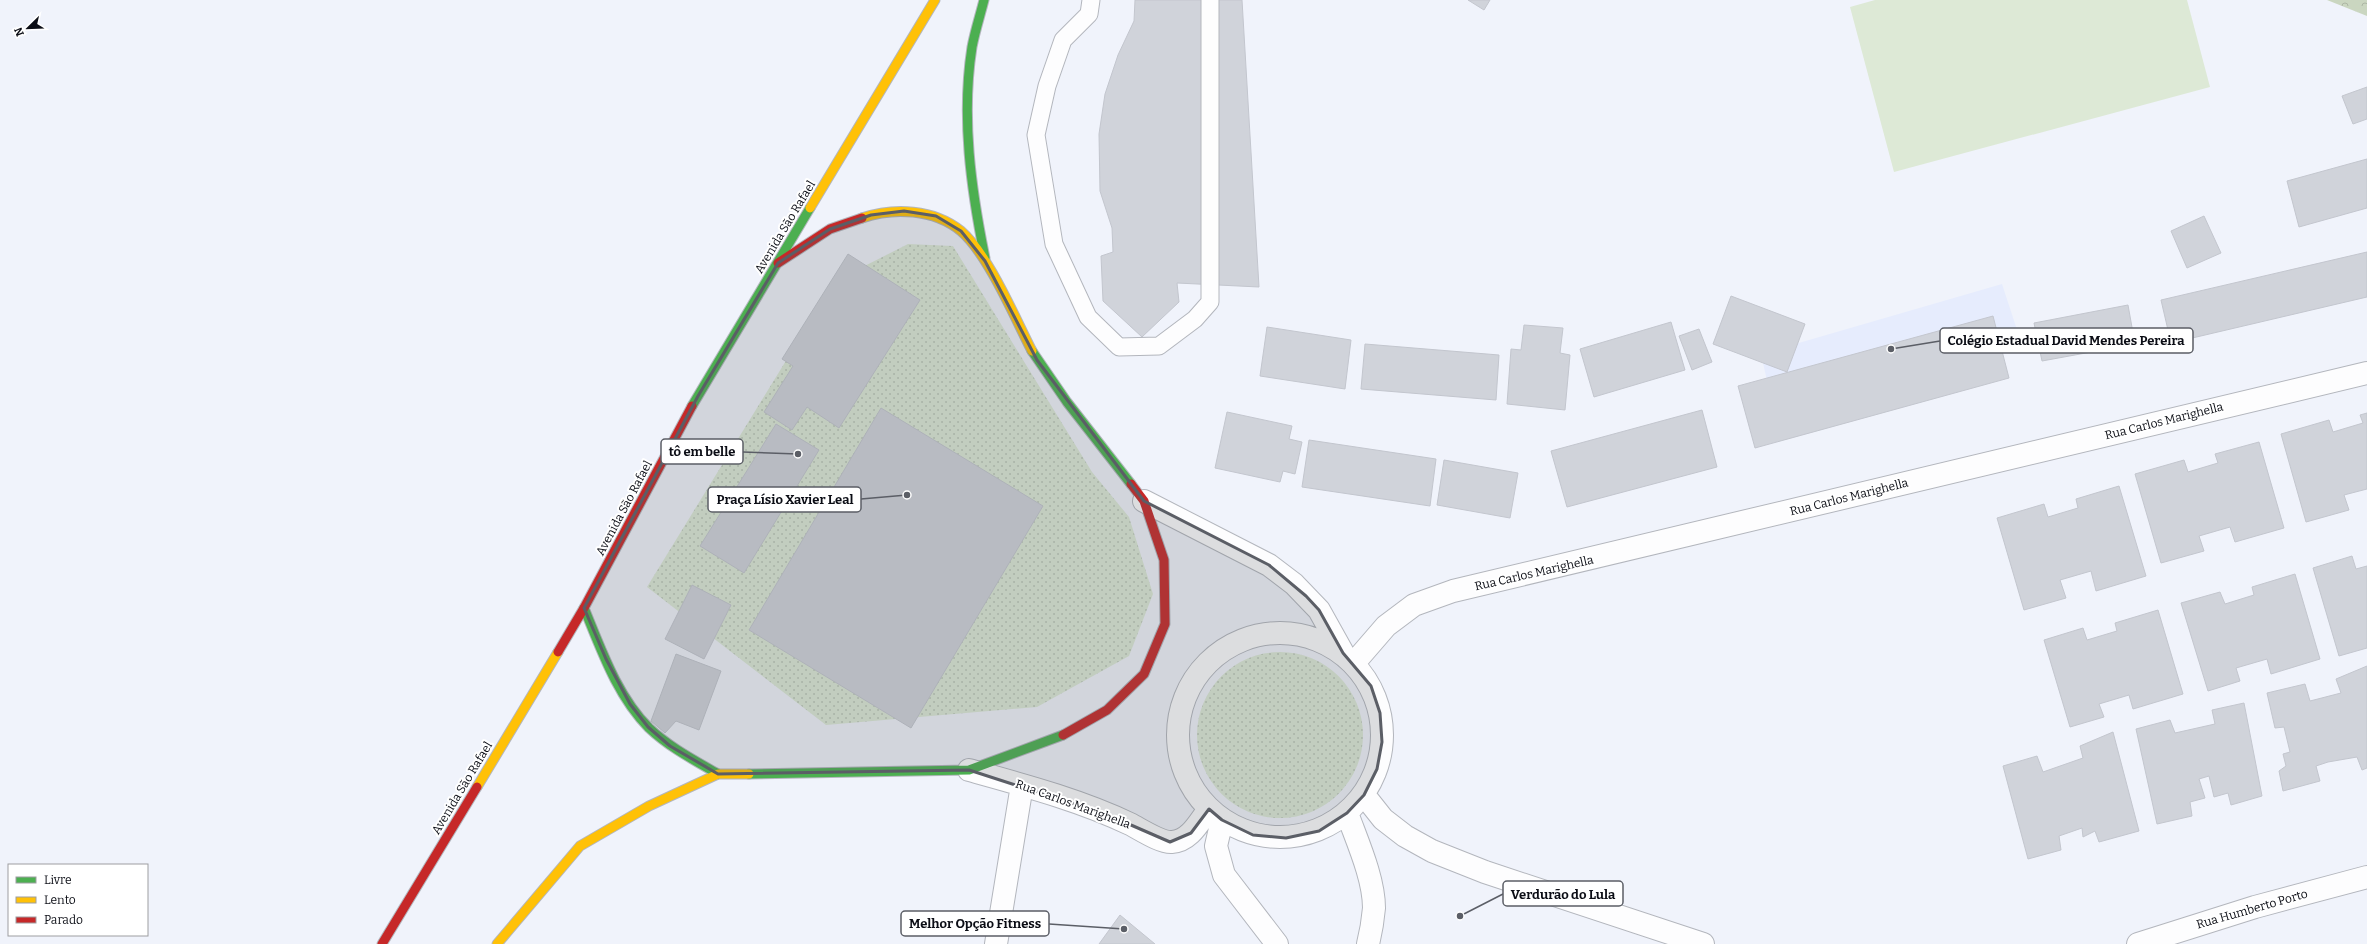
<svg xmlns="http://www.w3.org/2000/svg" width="2367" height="944" font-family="Bitter,serif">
	<defs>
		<pattern id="forest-crowns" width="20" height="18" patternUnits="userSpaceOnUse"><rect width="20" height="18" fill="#cad6c0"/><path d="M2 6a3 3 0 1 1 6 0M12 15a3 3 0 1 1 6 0" fill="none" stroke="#acb6a4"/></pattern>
		<pattern id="park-dots" width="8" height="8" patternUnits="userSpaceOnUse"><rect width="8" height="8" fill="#dde9d6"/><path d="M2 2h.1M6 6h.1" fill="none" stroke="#bcc7b7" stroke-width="1.8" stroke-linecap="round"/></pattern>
	</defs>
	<rect width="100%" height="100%" fill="#f0f3fb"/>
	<path fill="#e6ecfd" d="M2002 284 2022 345 1774 412 1761 354Z"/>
	<path fill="#dde9d6" d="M1875 0H2187L2210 87 1894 172 1850 7Z"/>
	<path fill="url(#forest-crowns)" d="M2327 0H2367V16Z"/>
	<path fill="url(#park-dots)" d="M908 244 953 246 1092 472 1129 517 1153 594 1129 656 1037 707 826 725 647 587 835 281Z
		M1197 735a83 83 0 1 1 166 0a83 83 0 1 1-166 0Z"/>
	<path fill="#d0d3da" stroke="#c3c6ce" d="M1135 0H1242L1259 287 1177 283 1179 302 1142 337 1103 301 1101 256 1113 252 1112 228 1100 191 1099 134 1105 94 1118 55 1134 21Z
		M1468 0H1490L1484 10Z
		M2367 87V119L2353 124 2342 96Z
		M2367 159V208L2299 227 2287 181Z
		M2204 216 2221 253 2187 268 2171 231Z
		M2367 252V297L2171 343 2161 300Z
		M848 254 920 300 839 428 807 407 792 430 764 412 793 366 782 359Z
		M1731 296 1805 324 1787 372 1713 344Z
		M2128 305 2135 344 2042 361 2034 323Z
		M1993 316 2009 378 1755 448 1738 386Z
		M1671 322 1685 370 1594 397 1580 349Z
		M1524 325 1563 328 1560 353 1570 355 1565 410 1507 404 1511 349 1521 350Z
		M1267 327 1351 340 1345 389 1260 376Z
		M1699 329 1712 362 1692 370 1679 336Z
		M1365 344 1499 355 1496 400 1361 389Z
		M881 408 1043 506 911 728 749 630Z
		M1702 410 1717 467 1567 507 1551 451Z
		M1227 412 1292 426 1289 439 1302 442 1295 474 1283 471 1280 482 1215 468Z
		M2367 413V489L2344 495 2349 510 2306 522 2281 434 2329 420 2333 432 2363 423 2360 415Z
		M776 424 819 450 744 573 700 546Z
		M1309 440 1436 459 1430 506 1302 487Z
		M2259 442 2284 528 2235 542 2230 527 2199 536 2204 551 2161 563 2135 474 2184 460 2188 472 2218 463 2215 454Z
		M1444 460 1518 473 1510 518 1437 505Z
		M2119 486 2146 576 2096 591 2091 571 2060 580 2066 598 2024 610 1997 518 2044 504 2048 517 2078 508 2076 499Z
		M2352 556 2356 569 2367 566V648L2339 656 2313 568Z
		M2295 574 2320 659 2271 674 2267 659 2236 668 2240 681 2208 691 2181 603 2220 592 2225 604 2254 595 2252 587Z
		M692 585 731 605 704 659 665 639Z
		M2158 610 2183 694 2133 709 2129 695 2099 704 2104 717 2070 727 2044 640 2083 628 2087 640 2117 631 2115 623Z
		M676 654 721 671 699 730 676 721 665 733 651 721Z
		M2367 666V768L2362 770 2357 757 2328 762 2316 766 2320 781 2283 791 2279 771 2286 766 2283 754 2290 752 2284 727 2275 728 2267 693 2305 684 2310 701 2341 693 2336 679Z
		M2244 703 2262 796 2231 805 2228 793 2214 797 2209 776 2199 779 2205 798 2190 802 2192 816 2157 824 2136 729 2170 720 2175 733 2215 724 2212 710Z
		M2113 732 2139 831 2099 842 2095 831 2083 837 2082 828 2059 836 2061 850 2028 859 2003 766 2037 756 2043 772 2083 758 2080 746Z
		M1120 915 1155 944H1099Z"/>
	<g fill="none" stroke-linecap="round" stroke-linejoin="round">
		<defs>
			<path id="lane" d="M1091 0 1089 14 1063 40 1047 86 1036 135 1054 244 1088 317 1119 347 1159 346 1195 319 1210 302V0"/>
			<path id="street" d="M1144 501 1269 565 1294 584 1319 610 1343 653
				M1178 735a102 102 0 1 1 204 0a102 102 0 1 1-204 0Z
				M1354 663 1386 626 1414 605 1453 591 2367 373
				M969 770C1023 785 1080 800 1130 824 1140 829 1161 843 1172 842 1190 841 1199 822 1209 809
				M1364 795 1383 819 1405 836 1432 851 1485 872 1703 944
				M1347 813C1357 841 1374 878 1374 908 1373 919 1371 932 1368 944
				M1222 820 1216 846 1224 875 1277 944
				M996 944 1022 785
				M2138 944 2255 907 2367 877"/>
			<path id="fast" d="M984 0C980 16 975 31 972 47 961 117 971 189 985 258
				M1032 351 1067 402 1131 484
				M692 406 810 208
				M584 608C601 649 617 696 649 728 669 747 694 760 718 774
				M749 774 969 770 1063 735"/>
			<path id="slow" d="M810 208 935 0
				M862 218C894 207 934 209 961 231 988 254 1015 318 1032 351
				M477 787 558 652
				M497 944 580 846 649 806 718 774H749"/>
			<path id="jam" d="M778 263 830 229 862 218
				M558 652 584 608 692 406
				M1063 735 1107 710 1144 674 1165 624 1164 560 1144 501 1131 484
				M382 944 477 787"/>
		</defs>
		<use href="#lane" stroke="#b3b6bd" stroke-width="19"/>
		<use href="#street" stroke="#b3b6bd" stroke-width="24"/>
		<use href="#fast" stroke="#b3b6bd" stroke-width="11"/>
		<use href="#slow" stroke="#b3b6bd" stroke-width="11"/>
		<use href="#jam" stroke="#b3b6bd" stroke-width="11"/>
		<use href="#lane" stroke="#fdfdfe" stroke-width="17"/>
		<use href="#street" stroke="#fdfdfe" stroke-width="22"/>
		<use href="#fast" stroke="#4caf50" stroke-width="9"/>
		<use href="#slow" stroke="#ffc107" stroke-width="9"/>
		<use href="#jam" stroke="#c62828" stroke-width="9"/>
	</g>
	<path fill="#5b5e66" fill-opacity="0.2" stroke="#5b5e66" stroke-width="3" stroke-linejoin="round" d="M904 211 936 216 961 231 985 261 1037 360 1144 501 1269 565 1306 596 1319 610 1343 653 1371 686 1380 713 1382 742 1377 769 1364 795 1347 813 1319 831 1286 838 1253 835 1222 820 1209 809 1191 833 1170 842 1108 815 969 770 718 774 670 746 648 727 630 704 606 659 584 608 698 396 778 263 830 229 871 215Z"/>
	<g text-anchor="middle" stroke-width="4" stroke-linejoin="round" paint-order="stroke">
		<g font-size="12" fill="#0b0d15" stroke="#fff">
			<text transform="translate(785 227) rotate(-59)" y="4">Avenida São Rafael</text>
			<text transform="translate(2164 421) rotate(-14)" y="4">Rua Carlos Marighella</text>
			<text transform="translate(1849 497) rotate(-14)" y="4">Rua Carlos Marighella</text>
			<text transform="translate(624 508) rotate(-62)" y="4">Avenida São Rafael</text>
			<text transform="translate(1534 573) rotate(-13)" y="4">Rua Carlos Marighella</text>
			<text transform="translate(462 788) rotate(-59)" y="4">Avenida São Rafael</text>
			<text transform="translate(1073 804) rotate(20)" y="4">Rua Carlos Marighella</text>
			<text transform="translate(2252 909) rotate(-16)" y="4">Rua Humberto Porto</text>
		</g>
	</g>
	<path fill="none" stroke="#5b5e66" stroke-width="1.5" d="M1891 349L1940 341M798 454L743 452M907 495L861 499M1460 916L1503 894M1124 929L1049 924"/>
	<g fill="#5b5e66" stroke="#fff" stroke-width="1.5">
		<circle cx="1891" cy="349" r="4"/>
		<circle cx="798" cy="454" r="4"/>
		<circle cx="907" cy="495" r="4"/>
		<circle cx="1460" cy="916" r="4"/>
		<circle cx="1124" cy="929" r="4"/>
	</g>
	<g fill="#fff" stroke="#5b5e66" stroke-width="1.5">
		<rect x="1940" y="328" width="253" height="25" rx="4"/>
		<rect x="661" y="439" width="82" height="25" rx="4"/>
		<rect x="708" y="487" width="153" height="25" rx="4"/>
		<rect x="1503" y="881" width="120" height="25" rx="4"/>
		<rect x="901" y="911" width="148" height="25" rx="4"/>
	</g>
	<g font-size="13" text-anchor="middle" font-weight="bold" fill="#0b0d15">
		<text x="2066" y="345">Colégio Estadual David Mendes Pereira</text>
		<text x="702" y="456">tô em belle</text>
		<text x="785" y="504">Praça Lísio Xavier Leal</text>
		<text x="1563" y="899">Verdurão do Lula</text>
		<text x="975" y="928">Melhor Opção Fitness</text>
	</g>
	<rect x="8" y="864" width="140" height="72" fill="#ffffff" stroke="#9d9ea1"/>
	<rect x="16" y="877" width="20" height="6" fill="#4caf50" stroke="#9d9ea1"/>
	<text x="44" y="884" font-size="12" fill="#0b0d15">Livre</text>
	<rect x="16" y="897" width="20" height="6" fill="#ffc107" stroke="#9d9ea1"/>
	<text x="44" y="904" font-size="12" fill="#0b0d15">Lento</text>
	<rect x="16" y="917" width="20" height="6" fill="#c62828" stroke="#9d9ea1"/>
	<text x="44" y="924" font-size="12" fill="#0b0d15">Parado</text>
	<g transform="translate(28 28) rotate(247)" stroke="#ffffff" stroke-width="3" paint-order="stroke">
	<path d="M0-3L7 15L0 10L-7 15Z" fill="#0b0d15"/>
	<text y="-6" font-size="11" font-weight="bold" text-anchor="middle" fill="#0b0d15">N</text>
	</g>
</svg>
